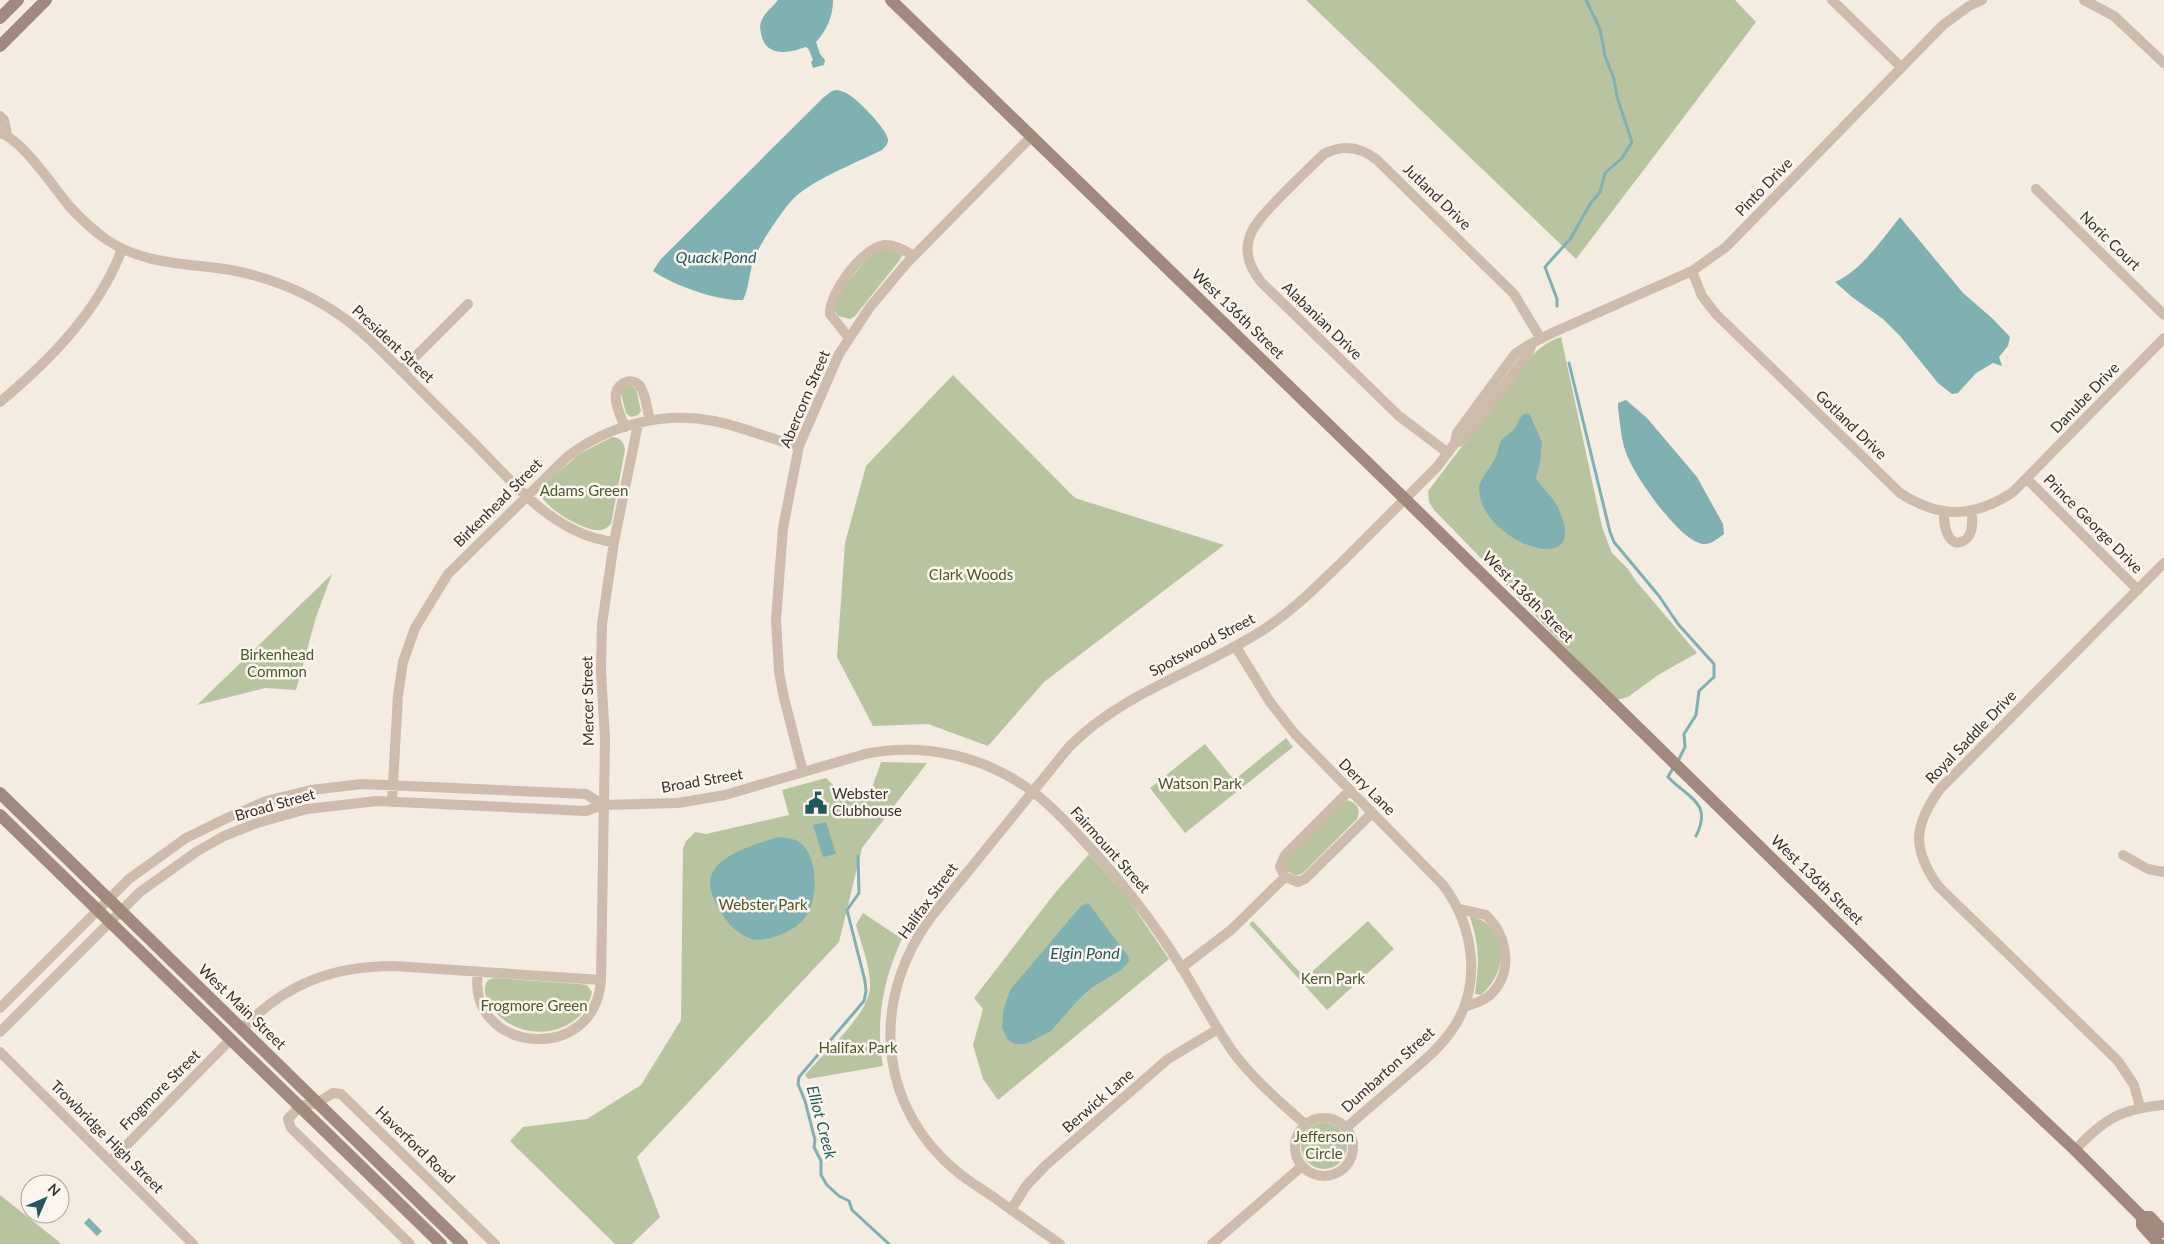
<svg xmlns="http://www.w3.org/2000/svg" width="2164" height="1244" font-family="Lato,sans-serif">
	<rect width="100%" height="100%" fill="#f4ebe1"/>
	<path fill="#b8c4a0" d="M1306 0H1735L1756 22 1576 259Z
		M884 248 899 251 902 256 899 261 855 316 850 319 838 316 834 309 841 290 871 254Z
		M1561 337 1602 527 1612 553 1628 569 1636 581 1697 653 1658 675 1628 697 1616 700C1554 637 1496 572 1434 510L1429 502 1428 491 1523 366C1534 353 1544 342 1561 337Z
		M953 375 1075 498 1224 545 1044 682 988 746 928 724 873 726 837 657 845 543 866 466Z
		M627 384 636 389 641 411 638 415 631 417 626 413 620 390Z
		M612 437C621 438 624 442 625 450L611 524C608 527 606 529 601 530 586 533 543 507 540 493L542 487 579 454Z
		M332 574 316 617 296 690 265 688 197 705Z
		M1286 738 1293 747 1185 833 1150 788 1205 744 1234 780Z
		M881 762 927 763 862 848 839 942 637 1157 660 1217 632 1244H615L510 1141 523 1127 587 1119 641 1085 681 1020 683 849 686 841 695 832 706 834 789 815 782 790 826 778 843 795 872 788Z
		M1345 800C1356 801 1362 809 1357 819L1303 873 1296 876 1287 871 1285 866 1287 856Z
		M1089 854 1126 896 1169 959 998 1100 983 1079 973 1045 983 1009 974 998 1055 893Z
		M863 913 902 939C883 979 875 1023 883 1066L808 1079 805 1075C823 1053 871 1014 870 985 870 965 861 944 856 925Z
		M1470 917C1489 918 1504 939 1501 958 1499 974 1492 985 1481 995L1475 994C1479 962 1480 948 1470 917Z
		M1253 921 1305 978 1368 921 1394 949 1327 1010 1249 924Z
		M494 978 580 984 587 985 592 992C582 1040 513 1045 490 1004 485 995 482 990 488 980Z
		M1301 1146a23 23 0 1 1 46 0a23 23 0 1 1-46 0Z
		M0 1195 58 1241 61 1244H0Z"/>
	<path fill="#7fb0b2" d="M778 0H833C833 16 827 30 816 42L820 54 825 60 824 65 813 68 811 62 813 60 808 48 805 47C791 53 767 57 762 37 761 33 759 26 761 22 763 14 773 7 778 0Z
		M837 90C841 91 845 92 848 94 858 100 888 130 888 140 888 144 885 147 882 150 856 163 814 179 794 198 783 209 762 241 755 256 749 270 750 286 743 300 717 301 675 286 653 271L661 259 824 97 832 91Z
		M1900 217 1963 293 1993 319 2010 337 2008 346 1999 357 2002 366 1993 363 1976 373 1958 393 1952 394 1938 383 1900 336 1883 319 1852 297 1835 282C1861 271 1883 238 1900 217Z
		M1626 400 1647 418 1697 477 1723 524 1724 534C1718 538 1711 545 1703 544 1679 541 1632 473 1625 450 1621 437 1620 422 1618 408V403Z
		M1527 413 1530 415 1542 442 1540 462 1536 478C1543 490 1555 498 1560 512 1590 581 1480 542 1479 489 1479 479 1490 469 1495 459 1498 454 1498 446 1501 441 1504 436 1511 433 1515 428 1518 424 1519 419 1522 415Z
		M826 822 836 854 823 857 813 825Z
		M778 837C787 838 796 838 803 845 819 862 818 904 803 920 796 928 787 932 777 936 769 939 759 941 751 939 736 933 727 923 719 909 715 901 710 892 710 884 709 856 758 844 778 837Z
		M1088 903 1128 956 1129 961 1121 970 1091 988 1079 999 1051 1031 1026 1044H1015L1008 1040 1002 1028 1003 1012 1010 990 1081 906Z
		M89 1218 102 1231 97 1236 84 1223Z"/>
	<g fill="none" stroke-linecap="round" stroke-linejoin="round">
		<path stroke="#7fb0b2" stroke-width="3" d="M1557 306V299L1545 267 1571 238 1590 204 1600 192 1605 173 1622 158 1632 142 1617 97 1614 79 1605 56 1600 29 1586 0
			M1569 363 1610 532 1614 542 1659 596 1678 624 1714 664V677L1699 691 1696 715 1684 734 1685 747 1677 763
			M1673 768 1668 777C1688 798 1713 803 1696 836
			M858 856 859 893 847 910 865 981 866 991 864 1001 799 1077 798 1084 805 1101 815 1140 814 1147 821 1161V1175L827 1185 839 1196 849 1201 852 1210 889 1244"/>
		<path stroke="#cdbbac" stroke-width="10" d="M1832 0 1901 67
			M2084 0 2114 16 2164 63
			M0 116 4 120 7 135
			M0 133C22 139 54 188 70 207 81 219 94 231 107 240 146 266 192 263 236 271 274 279 312 295 344 318 366 334 384 354 403 372 427 397 452 421 476 445 515 485 555 535 614 542
			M2036 189 2164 315
			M1692 271 1702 296 1716 314 1900 493C1940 519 1974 518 2013 492L2164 338
			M849 338 830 314C829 293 863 247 885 245 896 245 905 251 914 256
			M401 371 468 304
			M0 402C50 360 99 311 122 249
			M625 427C621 417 614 403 616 393 618 382 633 377 640 386 646 395 647 410 650 420
			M1455 443 1464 440 1528 354 1532 344
			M1448 453 1399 416 1261 282C1231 244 1256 222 1283 194 1296 181 1310 167 1324 154 1343 144 1361 147 1377 160L1514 294 1541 339
			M2027 479 2138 590
			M1944 512C1944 520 1944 528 1948 535 1954 548 1968 542 1971 531 1973 524 1972 517 1972 510
			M1236 647 1270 702 1295 734 1443 885C1474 926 1483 986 1452 1030 1439 1049 1421 1063 1404 1078 1384 1095 1365 1111 1346 1128
			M803 772 784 698 779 672 776 620 783 528 799 446 839 354 870 307 906 264 1031 137
			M1349 791 1285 855 1280 867 1285 877 1298 882 1305 879 1372 813
			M392 802 398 695 403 662 415 628 448 574 567 457C608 425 663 411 714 421 743 427 770 439 799 446
			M2123 855 2148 869 2164 872
			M1459 909 1486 915C1508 936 1514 974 1489 996 1482 1002 1472 1004 1464 1007
			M1181 968 1231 930 1285 877
			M601 980 605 739 601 671 602 624 614 542 638 424
			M0 1008 129 879 186 838 227 818 266 801 311 790 362 784 586 794 603 805
			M242 1029C285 984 332 966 394 966L601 980C595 1067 466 1052 478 973
			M0 1032 140 892 196 852 224 836 257 823 307 809 377 801 586 811 603 805 678 803 725 795 865 754C924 742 985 756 1033 792 1051 805 1067 823 1082 839 1120 879 1153 921 1182 968 1199 996 1214 1025 1233 1052 1253 1079 1279 1101 1305 1124
			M0 1052 193 1244
			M2140 1107 2134 1085 2118 1061 1938 886C1911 848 1914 825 1940 789L2164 563
			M1295 1147a29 29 0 1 1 58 0a29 29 0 1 1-58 0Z
			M2075 1150C2105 1118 2121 1109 2164 1105
			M111 1161 231 1039
			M1011 1210 1026 1186 1046 1165 1168 1059 1218 1029
			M410 1244 291 1128 288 1119 300 1106 317 1103 333 1093 341 1094 495 1244
			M1060 1244C1037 1228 1014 1212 992 1196 975 1185 958 1174 943 1159 875 1091 875 993 931 917L1069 747C1124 691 1201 671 1266 628 1295 609 1319 584 1343 561 1374 530 1406 498 1437 467L1455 443 1457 433 1515 354C1525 346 1540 339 1552 333L1692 271 1726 247 1943 25 1969 6 1982 0
			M1212 1244 1301 1167"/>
		<path stroke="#a18a7d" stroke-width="12" d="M891 0 1405 499 1919 1003 2075 1150 2142 1217V1225L2159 1244
			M0 18 18 0
			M0 46 46 0
			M0 793 462 1244
			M0 815 441 1244
			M2142 1217H2150L2164 1232"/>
	</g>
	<defs>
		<symbol id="civic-bare" viewBox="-9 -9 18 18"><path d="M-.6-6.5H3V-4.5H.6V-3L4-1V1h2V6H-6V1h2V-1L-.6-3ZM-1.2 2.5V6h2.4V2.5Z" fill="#1f5a5e" stroke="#fbf5ee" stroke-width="2.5" paint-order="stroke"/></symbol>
	</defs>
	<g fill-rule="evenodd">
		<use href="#civic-bare" x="800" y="787" width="32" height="32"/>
	</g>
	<g text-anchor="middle" stroke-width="5" stroke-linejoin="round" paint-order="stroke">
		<g font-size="15" fill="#3b302b" stroke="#fbf5ee">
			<text transform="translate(1764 187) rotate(-46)" y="5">Pinto Drive</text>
			<text transform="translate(1437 197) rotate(44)" y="5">Jutland Drive</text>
			<text transform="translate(2110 241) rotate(44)" y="5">Noric Court</text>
			<text transform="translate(1238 314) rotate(44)" y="5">West 136th Street</text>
			<text transform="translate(1322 321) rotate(44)" y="5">Alabanian Drive</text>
			<text transform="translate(393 344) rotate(43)" y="5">President Street</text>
			<text transform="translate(2085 398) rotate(-46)" y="5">Danube Drive</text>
			<text transform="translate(805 399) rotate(-67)" y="5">Abercorn Street</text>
			<text transform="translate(1851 425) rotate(44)" y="5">Gotland Drive</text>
			<text transform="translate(498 503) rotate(-45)" y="5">Birkenhead Street</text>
			<text transform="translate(2093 524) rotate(45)" y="5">Prince George Drive</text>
			<text transform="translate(1528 597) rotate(45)" y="5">West 136th Street</text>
			<text transform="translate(1202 645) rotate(-28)" y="5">Spotswood Street</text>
			<text transform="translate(588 701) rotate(-91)" y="5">Mercer Street</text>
			<text transform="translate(1971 737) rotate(-46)" y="5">Royal Saddle Drive</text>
			<text transform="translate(702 781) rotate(-10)" y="5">Broad Street</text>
			<text transform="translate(1367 787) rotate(45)" y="5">Derry Lane</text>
			<text transform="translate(275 805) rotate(-16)" y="5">Broad Street</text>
			<text transform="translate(1110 850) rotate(48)" y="5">Fairmount Street</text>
			<text transform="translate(1817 880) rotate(44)" y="5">West 136th Street</text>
			<text transform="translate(928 901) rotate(-54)" y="5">Halifax Street</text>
			<text transform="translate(242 1007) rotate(44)" y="5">West Main Street</text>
			<text transform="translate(1388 1070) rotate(-42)" y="5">Dumbarton Street</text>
			<text transform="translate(160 1090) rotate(-45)" y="5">Frogmore Street</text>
			<text transform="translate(1098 1101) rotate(-41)" y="5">Berwick Lane</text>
			<text transform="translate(107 1137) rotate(45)" y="5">Trowbridge High Street</text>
			<text transform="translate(415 1145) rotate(44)" y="5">Haverford Road</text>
		</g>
		<g font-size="15" fill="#4a5a2e" stroke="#fbf5ee">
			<text x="584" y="496">Adams Green</text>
			<text x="971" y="580">Clark Woods</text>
			<text x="277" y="660">Birkenhead<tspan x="277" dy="17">Common</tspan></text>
			<text x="1200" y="789">Watson Park</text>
			<text x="763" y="910">Webster Park</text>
			<text x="1333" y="984">Kern Park</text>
			<text x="534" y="1011">Frogmore Green</text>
			<text x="858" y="1053">Halifax Park</text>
			<text x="1324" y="1142">Jefferson<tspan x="1324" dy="17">Circle</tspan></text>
		</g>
		<g font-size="15" fill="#3b302b" stroke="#fbf5ee" text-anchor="start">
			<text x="832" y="799">Webster<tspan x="832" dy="17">Clubhouse</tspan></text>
		</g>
		<g font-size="16" font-style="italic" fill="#1f5a5e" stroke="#fbf5ee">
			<text x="716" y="263">Quack Pond</text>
			<text x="1085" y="959">Elgin Pond</text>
			<text transform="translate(822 1122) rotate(75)" y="6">Elliot Creek</text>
		</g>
	</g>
	<g transform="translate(45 1199) rotate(45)"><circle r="24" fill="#fbf5ee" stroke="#aea6a0"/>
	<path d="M0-4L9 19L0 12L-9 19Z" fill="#1f5a5e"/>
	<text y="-8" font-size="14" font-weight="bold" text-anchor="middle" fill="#3b302b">N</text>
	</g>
</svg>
